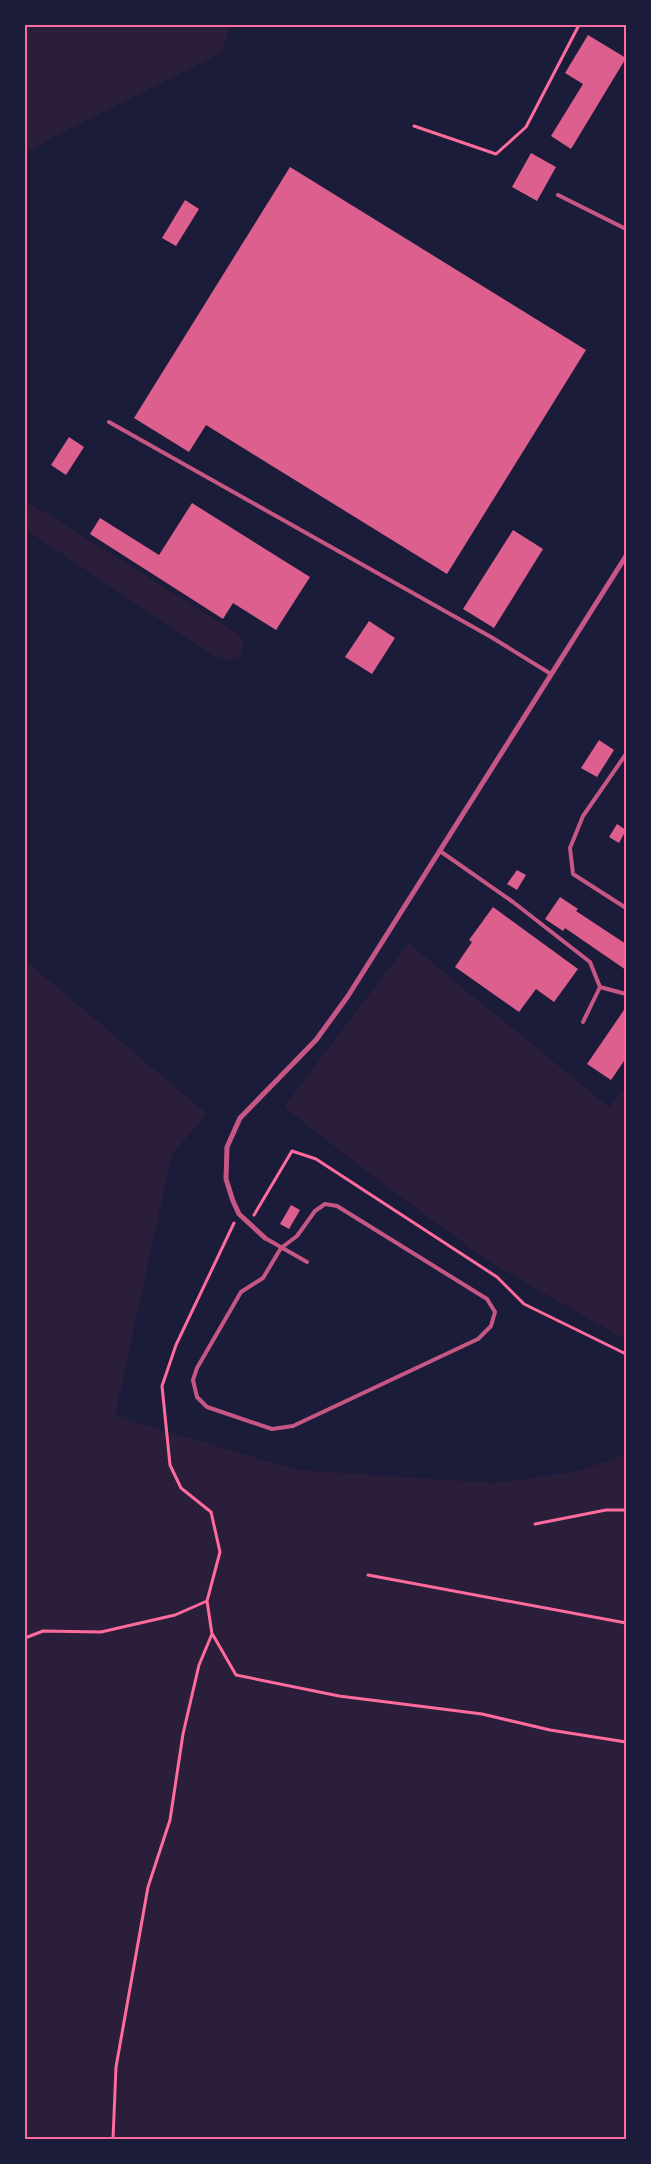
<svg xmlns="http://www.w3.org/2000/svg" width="651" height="2164" font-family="'Sofia Sans Condensed',sans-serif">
	<rect width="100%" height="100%" fill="#1b1b3a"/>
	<path fill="#2a1e3b" d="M25 25H230L222 53 53 137 25 153Z
		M25 500 240 635 244 644 240 656 228 660 213 655 25 529Z
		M408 943 609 1107 626 1086V1340L491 1263 369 1173 284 1107Z
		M25 960 207 1114 172 1154 115 1416 297 1470 495 1483 575 1472 626 1454V2139H25Z"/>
	<path fill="#dd5f8e" d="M588 35 626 58 571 149 551 136 583 84 565 73Z
		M531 153 556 167 537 201 512 187Z
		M290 167 586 350 447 574 206 425 189 452 134 418Z
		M185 200 199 209 176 246 162 238Z
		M69 437 84 447 66 475 51 465Z
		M192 503 310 577 276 630 233 603 223 619 90 534 100 518 159 555Z
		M513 530 543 549 494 628 463 609Z
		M369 621 395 638 372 674 345 657Z
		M599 740 614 750 597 777 581 768Z
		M617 824 626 830 619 843 609 837Z
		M517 870 526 875 517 890 507 884Z
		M560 897 578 909 576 911 626 944V970L565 928 563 931 545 919Z
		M493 907 578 969 554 1002 536 989 519 1012 455 967 472 942 469 940Z
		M626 1007V1058L611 1080 587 1064Z
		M291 1205 300 1210 289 1229 280 1224Z"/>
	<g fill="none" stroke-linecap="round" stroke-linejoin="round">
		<path stroke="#ff6b9d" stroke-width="3" d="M414 126 496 154 526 127 579 25
			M254 1215 292 1151 316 1159 497 1277 524 1304 626 1354
			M535 1524 606 1510H626
			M368 1575 626 1623
			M213 1635 236 1675 339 1696 482 1714 550 1730 626 1742
			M25 1638 43 1631 101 1632 175 1615 207 1601
			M113 2139 116 2067 148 1887 170 1820 183 1734 199 1665 212 1634 207 1601 220 1552 211 1512 181 1488 170 1465 162 1386 176 1345 234 1223"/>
		<path stroke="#c65784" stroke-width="4" d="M558 195 626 229
			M109 422 491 637 551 674
			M626 754 583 816 570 848 573 874 626 908
			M440 851 513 902 590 962 600 987 583 1022
			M600 987 626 994
			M325 1204 337 1206 487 1299 495 1312 491 1326 478 1339 293 1426 272 1429 207 1407 197 1397 193 1380 197 1368 241 1292 263 1278 281 1248 297 1236 315 1211Z
			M265 1238 307 1262"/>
		<path stroke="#c65784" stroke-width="5" d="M265 1238 239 1214 233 1201 226 1179 227 1147 240 1118 316 1040 348 996 626 556"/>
	</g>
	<rect width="651" height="2164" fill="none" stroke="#1b1b3a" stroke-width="52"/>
	<rect x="26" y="26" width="599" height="2112" fill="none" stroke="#ff6b9d" stroke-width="2"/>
</svg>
